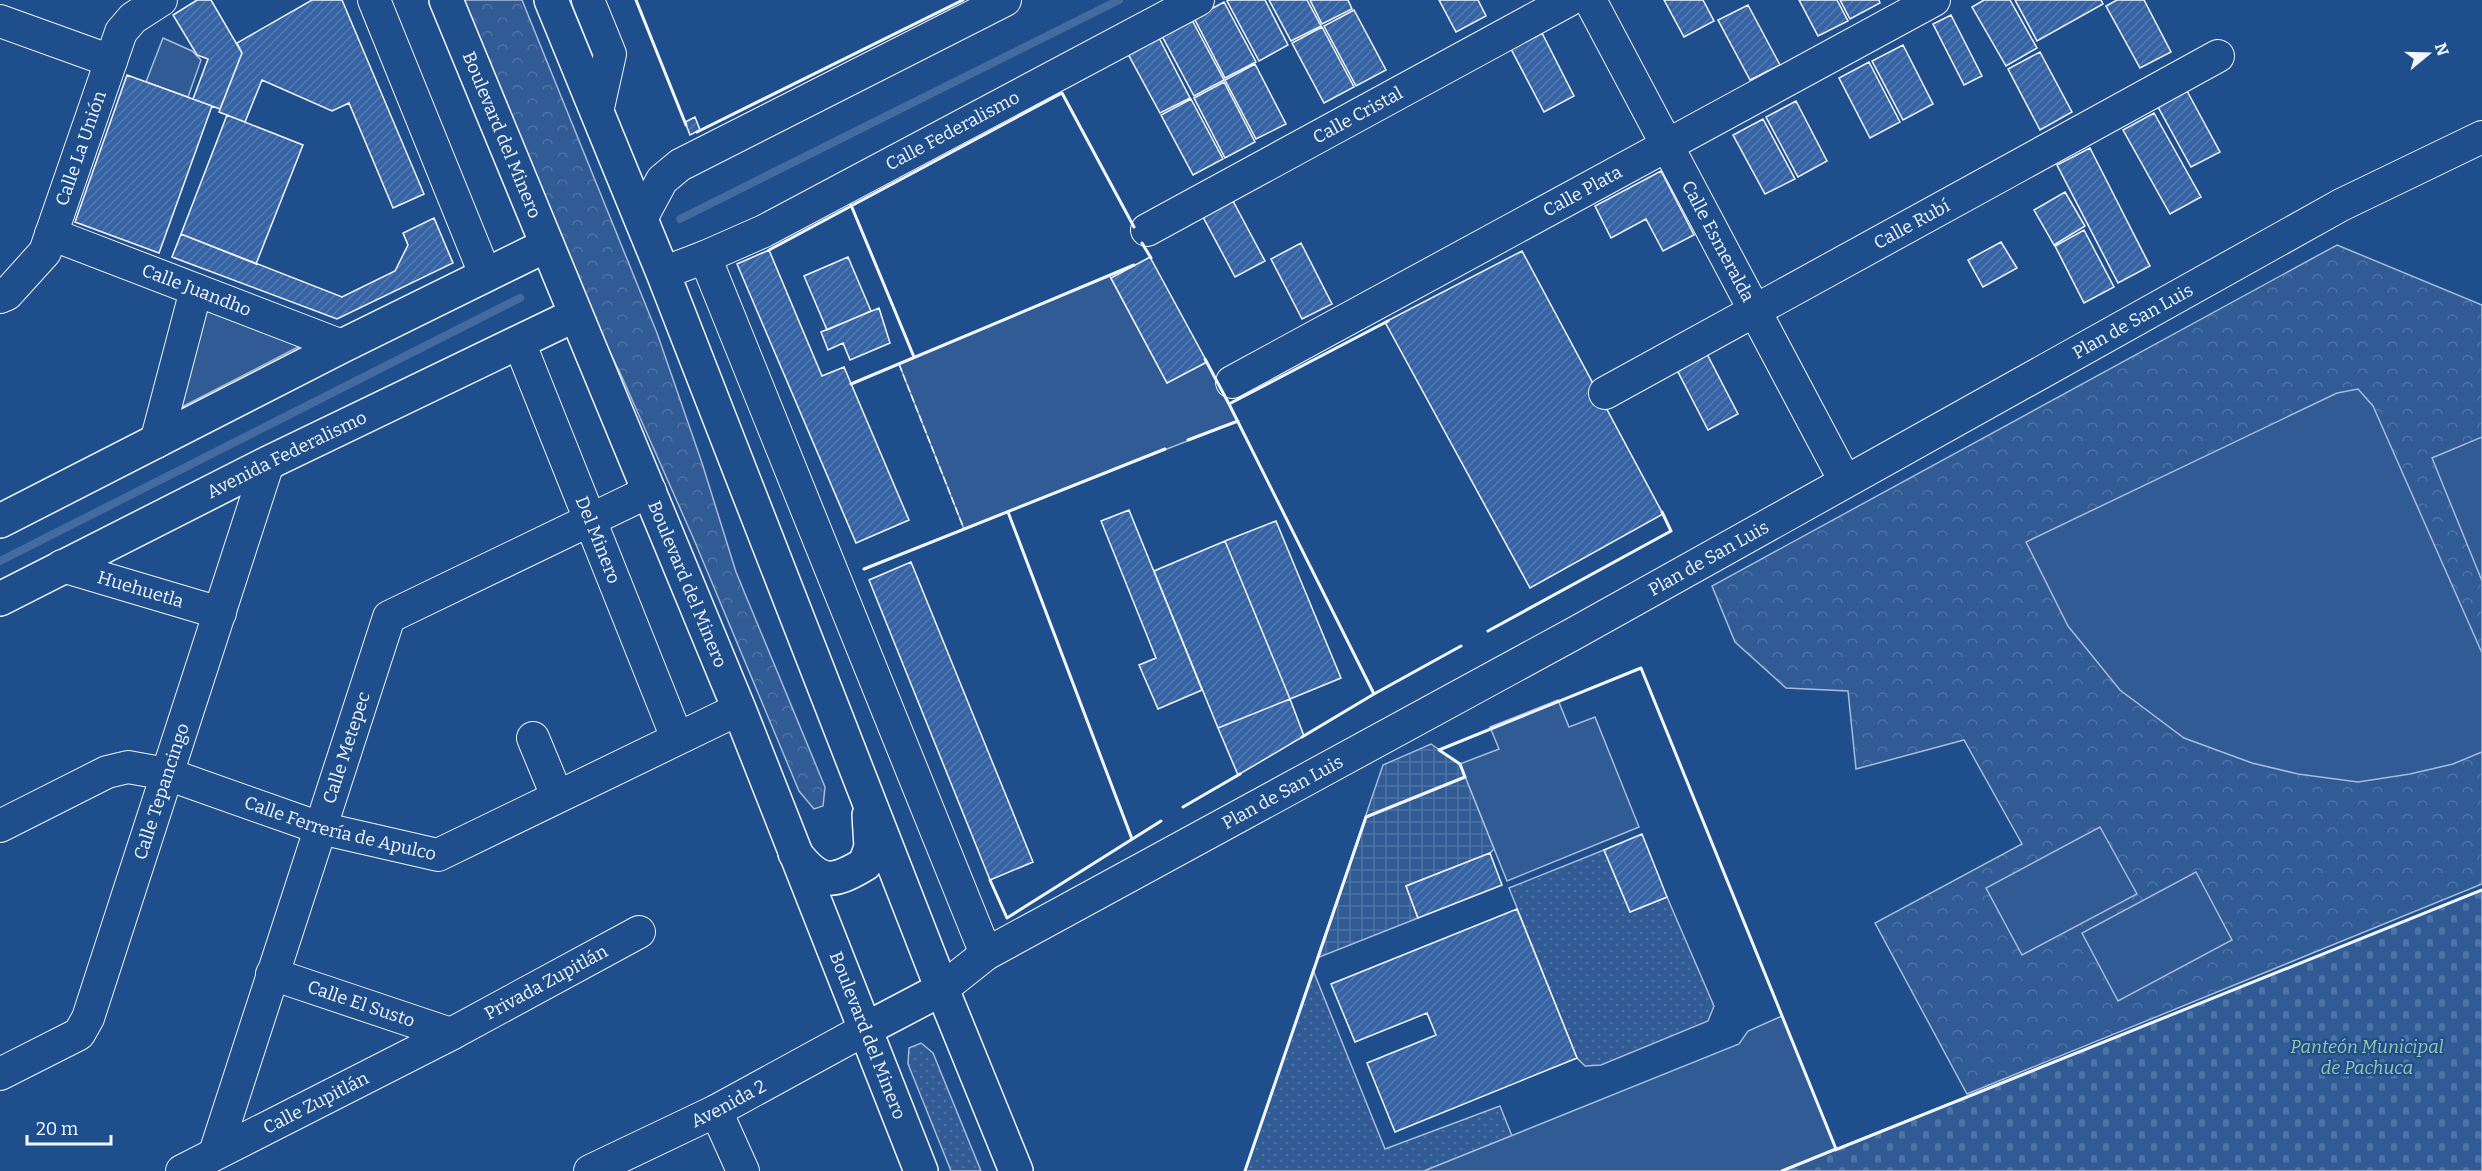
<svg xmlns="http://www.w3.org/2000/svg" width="2482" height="1171" font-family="Bitter,serif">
	<defs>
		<pattern id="grass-dots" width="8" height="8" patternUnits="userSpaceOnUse" patternTransform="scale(1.5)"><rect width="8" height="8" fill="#305b95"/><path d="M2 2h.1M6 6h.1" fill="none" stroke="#4e73a5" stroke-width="1.8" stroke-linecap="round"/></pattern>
		<pattern id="forest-crowns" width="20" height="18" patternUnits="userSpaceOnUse" patternTransform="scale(1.5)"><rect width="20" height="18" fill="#305b95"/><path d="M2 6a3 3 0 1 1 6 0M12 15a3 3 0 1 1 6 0" fill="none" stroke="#4e73a5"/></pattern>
		<pattern id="cemetery-stones" width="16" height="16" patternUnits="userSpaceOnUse" patternTransform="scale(1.5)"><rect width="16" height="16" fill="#305b95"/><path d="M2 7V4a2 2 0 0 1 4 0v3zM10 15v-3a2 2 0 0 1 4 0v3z" fill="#4e73a5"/></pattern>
		<pattern id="plaza-grid" width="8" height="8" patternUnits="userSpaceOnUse" patternTransform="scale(1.5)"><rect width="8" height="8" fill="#305b95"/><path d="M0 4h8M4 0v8" fill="none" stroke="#4e73a5"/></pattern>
		<pattern id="building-hatch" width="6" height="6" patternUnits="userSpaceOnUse" patternTransform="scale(1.5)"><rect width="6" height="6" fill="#3563a3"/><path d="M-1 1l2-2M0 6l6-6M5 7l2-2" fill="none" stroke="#537ab1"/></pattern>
	</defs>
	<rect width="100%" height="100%" fill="#1f4e8c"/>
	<path fill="url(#grass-dots)" stroke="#a8bbd7" stroke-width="1.5" d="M1604 850 1630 912 1667 897 1714 1006 1708 1021 1601 1065 1585 1066 1577 1058 1509 888Z
		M1313 970 1385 1149 1500 1106 1512 1136 1424 1171H1245Z
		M921 1043 933 1053 981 1171H951L908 1064 909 1048Z"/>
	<path fill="url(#forest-crowns)" stroke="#a8bbd7" stroke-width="1.5" d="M462 0H522L657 333 702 463 736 572 825 787 823 806 814 809 799 791 695 542 622 377 581 292Z
		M2337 245 2482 305V884L1967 1094 1875 923 2022 844 1964 740 1856 769 1848 691 1786 688 1735 642 1712 586Z"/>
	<path fill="url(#cemetery-stones)" stroke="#a8bbd7" stroke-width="1.5" d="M2482 890V1171H1782L1836 1149Z"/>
	<path fill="#305b95" stroke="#a8bbd7" stroke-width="1.5" d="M163 38 192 51 201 60 188 97 146 82Z
		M1109 275 1167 383 1207 362 1238 421 964 529 899 364Z
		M208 308 300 346 178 409 174 407Z
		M2358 389 2373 406 2482 653V752L2453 764 2410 774 2358 782 2298 774 2252 763 2184 738 2120 690 2068 626 2026 542 2337 393Z
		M2482 437V581L2432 458Z
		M1558 700 1569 727 1595 717 1639 827 1507 881 1460 764 1499 749 1490 727Z
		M2100 827 2137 894 2022 955 1986 888Z
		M2196 872 2232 940 2118 1001 2082 933Z
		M1782 1016 1836 1149 1782 1171H1424L1739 1044 1748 1031Z"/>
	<path fill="url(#plaza-grid)" stroke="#a8bbd7" stroke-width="1.5" d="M1431 744 1460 764 1494 849 1490 853 1406 886 1418 918 1317 958 1383 765Z"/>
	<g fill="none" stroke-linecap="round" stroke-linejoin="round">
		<path stroke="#446ba0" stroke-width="8" d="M680 219 1119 0
			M0 561 520 298"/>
	</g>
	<path fill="url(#building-hatch)" stroke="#f2f6ff" stroke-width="1.5" d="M197 0H211L242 53 220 109 193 99 208 59 197 55 173 15Z
		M312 0H342L424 194 393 208 349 103 332 111 262 80 245 122 219 112 242 53 237 43Z
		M1229 0H1265L1288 45 1259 61 1227 1Z
		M1269 0H1307L1321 26 1291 41Z
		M1310 0H1348L1352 9 1322 24Z
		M1439 0H1478L1486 16 1456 32Z
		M1664 0H1703L1714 21 1684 37Z
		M1799 0H1837L1848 21 1818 36Z
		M1840 0H1879L1880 3 1850 19Z
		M1984 0H2010L2037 48 2006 66 1972 7Z
		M2015 0H2101L2103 4 2037 41Z
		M2117 0H2144L2171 52 2140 68 2106 6Z
		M1224 2 1256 62 1225 78 1194 18Z
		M1748 5 1780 65 1750 80 1718 20Z
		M1354 10 1386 70 1356 86 1324 26Z
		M1951 15 1982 76 1964 85 1933 24Z
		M1192 20 1224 80 1194 96 1162 36Z
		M1322 27 1354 87 1324 103 1292 43Z
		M1542 33 1574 96 1544 112 1511 49Z
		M1159 38 1190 98 1160 113 1128 54Z
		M1903 45 1933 104 1903 120 1872 61Z
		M2040 52 2072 112 2040 130 2008 69Z
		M1869 62 1900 122 1870 138 1839 78Z
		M1255 64 1286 124 1256 139 1225 80Z
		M127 75 212 106 159 253 75 222Z
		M1224 82 1255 142 1225 158 1194 98Z
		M2187 91 2220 152 2191 167 2158 107Z
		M1191 99 1223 159 1193 175 1161 115Z
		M1796 101 1827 161 1798 177 1766 117Z
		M2154 113 2201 197 2170 214 2123 130Z
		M227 115 303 145 256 264 181 234Z
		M695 117 700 130 690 135 685 122Z
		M1763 119 1795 179 1765 194 1733 135Z
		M2090 148 2150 266 2118 283 2057 165Z
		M1661 171 1694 235 1663 251 1646 219 1611 238 1595 206Z
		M2065 192 2085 226 2054 245 2034 210Z
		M1233 201 1265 261 1235 277 1203 217Z
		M434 218 453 263 337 319 172 257 181 234 342 297 395 271 408 245 403 233Z
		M2084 230 2114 287 2084 303 2055 246Z
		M2001 242 2017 268 1983 287 1968 260Z
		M1301 243 1332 304 1302 319 1271 259Z
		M769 250 822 376 844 367 909 520 856 543 737 264Z
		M1522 251 1663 514 1530 588 1385 322Z
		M848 257 871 311 827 330 804 276Z
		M1150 257 1207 362 1167 383 1111 278Z
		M879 308 890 343 850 360 843 343 828 350 821 332Z
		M1707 354 1738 414 1708 430 1677 370Z
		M1129 510 1202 690 1158 709 1139 665 1156 658 1101 521Z
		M1276 521 1341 678 1290 699 1225 541Z
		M1225 541 1290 699 1218 728 1154 571Z
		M911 562 1033 862 990 880 869 580Z
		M1290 699 1304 736 1238 775 1218 728Z
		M1642 834 1667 897 1630 912 1604 850Z
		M1490 853 1502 885 1418 918 1406 886Z
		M1517 909 1577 1058 1395 1132 1367 1063 1436 1035 1427 1013 1355 1042 1331 984Z"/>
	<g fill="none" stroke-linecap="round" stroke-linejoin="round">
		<defs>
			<g id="minor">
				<path d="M374 0 485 274"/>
				<path d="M588 0 610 54 597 112"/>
				<path id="s1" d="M1590 0 1845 481"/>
				<path d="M0 21 111 61"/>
				<path d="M641 219 662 180 680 165 1005 0"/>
				<path id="s2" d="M1147 230 1569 0"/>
				<path id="s3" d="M51 234 342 346"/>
				<path id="s4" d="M705 257 764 231 1198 0"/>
				<path d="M663 273 705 257 986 954"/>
				<path id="s5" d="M0 297 7 294 45 252 121 32 133 18 161 0"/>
				<path id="s6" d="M519 342 677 738"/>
				<path id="s7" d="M1232 382 1934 0"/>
				<path id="s8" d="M1605 393 2218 56"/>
				<path d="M156 442 196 290"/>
				<path id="s9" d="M62 566 220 613"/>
				<path d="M533 738 557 796"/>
				<path id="s10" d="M0 826 107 772 128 767 167 774 320 828 438 855 739 709"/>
				<path id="s11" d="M272 974 451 1034"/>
				<path id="s12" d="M942 989 986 954 1575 633 2341 205 2482 137"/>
				<path id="s13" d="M0 1074 79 1034 88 1018 268 463"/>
				<path d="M716 1111 743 1171"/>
				<path id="s14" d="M215 1153 389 617 650 491"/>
				<path id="s15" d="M182 1171 451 1034 639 932"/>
				<path id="s16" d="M590 1171 716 1111 864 1030"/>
			</g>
			<g id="major">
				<path id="s17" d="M446 0 739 709 921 1171"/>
				<path d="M551 0 663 273 942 989 1016 1171"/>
				<path d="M0 521 342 346 547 245"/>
				<path id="s18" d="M0 599 268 463 575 315"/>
				<path d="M795 853C820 885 832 884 865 864L871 847 869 815"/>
				<path d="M864 1030 942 989"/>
			</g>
		</defs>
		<use href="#minor" stroke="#f2f6ff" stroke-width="34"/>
		<use href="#major" stroke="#f2f6ff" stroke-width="36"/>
		<use href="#minor" stroke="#1f4e8c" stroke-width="32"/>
		<use href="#major" stroke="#1f4e8c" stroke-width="33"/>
		<path stroke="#f2f6ff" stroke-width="1.5" stroke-dasharray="8 3" stroke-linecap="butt" d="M899 364 964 529"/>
		<path stroke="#f2f6ff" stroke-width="3" d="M636 0 686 125
			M697 132 963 0
			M851 205 914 357
			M1142 243 1151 258
			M769 250 1062 93 1134 227
			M1388 321 1229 404 1374 694 1461 646
			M1205 359 1229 404
			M851 384 1134 265
			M1188 440 1238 421
			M1008 512 1132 839
			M864 569 1165 449
			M1488 631 1671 531 1662 512
			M1302 737 1374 694
			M1183 807 1240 774
			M990 880 1007 918 1161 821
			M1835 1150 2482 890
			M1245 1171 1366 817 1465 777 1460 764 1439 750 1641 668 1836 1149 1782 1171"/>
	</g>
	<g text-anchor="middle" stroke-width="4.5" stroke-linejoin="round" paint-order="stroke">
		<g font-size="18" fill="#f2f6ff" stroke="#1f4e8c">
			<text dy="6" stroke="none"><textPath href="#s2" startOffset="240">Calle Cristal</textPath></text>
			<text dy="6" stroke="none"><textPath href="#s4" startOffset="278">Calle Federalismo</textPath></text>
			<text dy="6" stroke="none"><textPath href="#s17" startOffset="146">Boulevard del Minero</textPath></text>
			<text dy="6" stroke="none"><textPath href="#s5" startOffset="174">Calle La Unión</textPath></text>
			<text dy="6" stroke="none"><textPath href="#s7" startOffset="399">Calle Plata</textPath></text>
			<text dy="6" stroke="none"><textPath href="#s8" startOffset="350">Calle Rubí</textPath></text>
			<text dy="6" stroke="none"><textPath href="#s1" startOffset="273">Calle Esmeralda</textPath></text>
			<text dy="6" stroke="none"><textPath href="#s3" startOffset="156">Calle Juandho</textPath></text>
			<text dy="6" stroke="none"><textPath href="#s12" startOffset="1366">Plan de San Luis</textPath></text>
			<text dy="6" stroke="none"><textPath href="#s18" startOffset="321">Avenida Federalismo</textPath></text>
			<text dy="6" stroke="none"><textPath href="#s6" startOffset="213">Del Minero</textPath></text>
			<text dy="6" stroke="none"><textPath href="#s12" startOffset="880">Plan de San Luis</textPath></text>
			<text dy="6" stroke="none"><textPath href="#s17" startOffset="632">Boulevard del Minero</textPath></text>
			<text dy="6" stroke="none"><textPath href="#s9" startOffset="82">Huehuetla</textPath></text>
			<text dy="6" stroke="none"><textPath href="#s14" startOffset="426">Calle Metepec</textPath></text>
			<text dy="6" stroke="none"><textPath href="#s13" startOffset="345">Calle Tepancingo</textPath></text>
			<text dy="6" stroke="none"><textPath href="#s12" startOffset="394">Plan de San Luis</textPath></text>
			<text dy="6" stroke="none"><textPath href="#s10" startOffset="363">Calle Ferrería de Apulco</textPath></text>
			<text dy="6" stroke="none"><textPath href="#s15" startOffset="410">Privada Zupitlán</textPath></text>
			<text dy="6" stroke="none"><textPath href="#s11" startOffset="94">Calle El Susto</textPath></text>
			<text dy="6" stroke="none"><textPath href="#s17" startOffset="1118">Boulevard del Minero</textPath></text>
			<text dy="6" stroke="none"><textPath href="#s15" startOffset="150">Calle Zupitlán</textPath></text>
			<text dy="6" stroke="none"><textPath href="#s16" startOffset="154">Avenida 2</textPath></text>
		</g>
		<g font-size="18" font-style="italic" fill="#97c8a6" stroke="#1f4e8c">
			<text x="2367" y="1053">Panteón Municipal<tspan x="2367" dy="21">de Pachuca</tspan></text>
		</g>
	</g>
	<g transform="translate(2428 54) rotate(71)" stroke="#1f4e8c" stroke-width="4.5" paint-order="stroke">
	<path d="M0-4.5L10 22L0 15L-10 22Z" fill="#f2f6ff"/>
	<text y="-9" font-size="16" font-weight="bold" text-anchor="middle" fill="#f2f6ff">N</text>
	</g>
	<path d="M27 1135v9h84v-9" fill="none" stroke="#f2f6ff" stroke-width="3"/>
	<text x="36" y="1135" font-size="18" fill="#f2f6ff" stroke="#1f4e8c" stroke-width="4.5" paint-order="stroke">20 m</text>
</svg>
